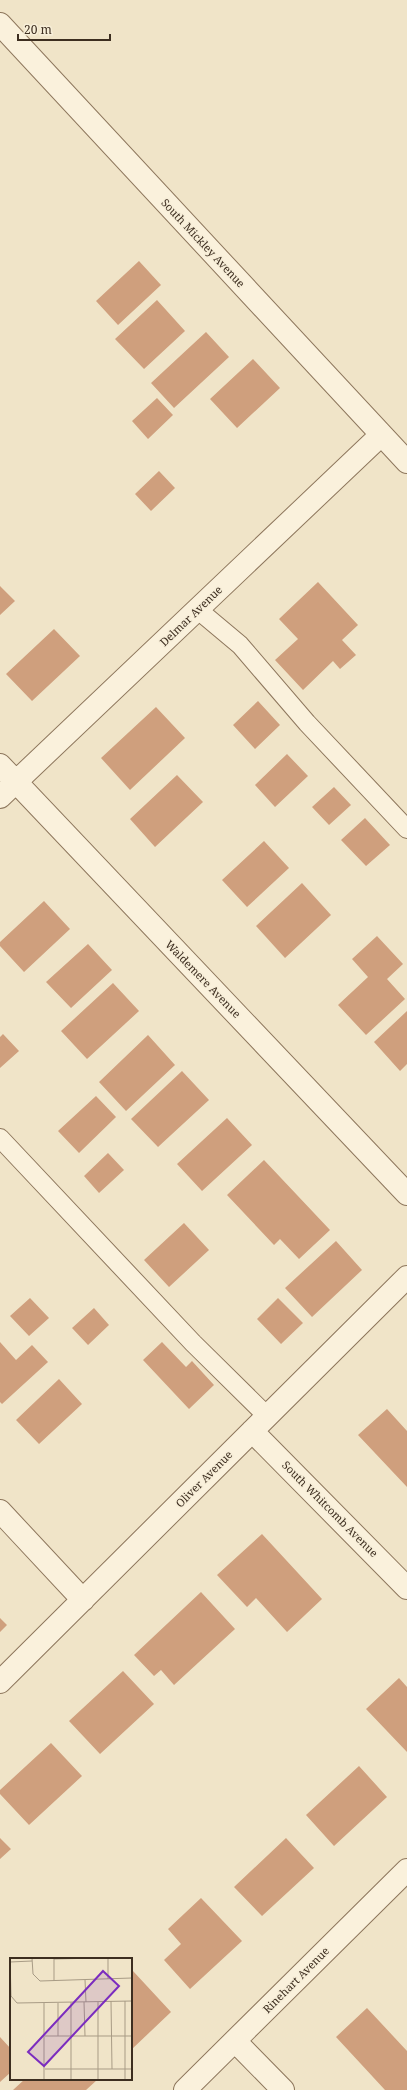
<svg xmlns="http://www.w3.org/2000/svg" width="407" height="2090" font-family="'Noto Serif',serif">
	<rect width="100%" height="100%" fill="#f0e4c8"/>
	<path fill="#cf9f7d" d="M139 261 161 285 118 325 96 301Z
		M157 300 185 331 144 369 115 339Z
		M206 332 229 357 174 408 151 383Z
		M253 359 280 388 237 428 210 399Z
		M157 398 173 415 148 439 132 421Z
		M159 471 175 488 151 511 135 494Z
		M318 582 358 625 342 640 356 655 340 669 333 661 303 690 275 660 298 639 279 619Z
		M0 586 15 601 0 615Z
		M54 629 80 656 32 701 6 674Z
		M258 701 280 725 255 749 233 725Z
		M156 707 185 738 130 790 101 758Z
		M287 754 308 776 275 807 255 785Z
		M177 775 203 802 155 847 130 819Z
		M334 787 351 805 329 825 312 807Z
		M365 818 390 845 366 866 341 840Z
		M264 841 289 868 247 907 222 880Z
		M302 883 331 915 285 958 256 926Z
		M44 901 70 929 24 972 0 946V942Z
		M377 936 403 964 387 979 405 999 366 1035 338 1005 368 977 352 959Z
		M88 944 112 970 71 1008 46 982Z
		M113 983 139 1011 87 1059 61 1031Z
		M407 1011V1064L400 1071 374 1042Z
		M3 1034 19 1051 0 1068V1037Z
		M148 1035 175 1065 126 1111 99 1082Z
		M182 1071 209 1100 158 1147 131 1119Z
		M96 1096 116 1117 79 1153 58 1131Z
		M227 1118 252 1145 202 1191 177 1164Z
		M108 1153 124 1170 99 1193 84 1176Z
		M264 1160 330 1230 299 1259 280 1239 274 1245 227 1195Z
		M184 1223 209 1250 169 1287 144 1260Z
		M336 1241 362 1270 312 1317 285 1288Z
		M30 1298 49 1318 29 1336 10 1316Z
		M278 1298 303 1323 281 1344 257 1319Z
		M94 1308 109 1325 88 1345 72 1328Z
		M0 1342 16 1360 32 1345 48 1362 2 1404 0 1402Z
		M162 1342 186 1367 192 1361 214 1385 189 1409 143 1360Z
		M59 1379 82 1404 39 1444 16 1420Z
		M387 1409 407 1431V1487L358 1435Z
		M262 1534 322 1599 287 1632 256 1598 247 1607 217 1575Z
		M201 1592 235 1629 174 1685 161 1670 154 1676 134 1655Z
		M0 1618 7 1625 0 1632Z
		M123 1671 154 1704 100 1754 69 1721Z
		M399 1678 407 1687V1752L366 1709Z
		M51 1743 82 1776 29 1825 0 1794V1790Z
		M359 1766 387 1797 334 1846 306 1815Z
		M0 1838 11 1849 0 1859Z
		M286 1838 314 1868 262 1916 234 1887Z
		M201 1898 242 1941 190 1989 164 1960 181 1944 168 1929Z
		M133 1971 171 2012 131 2050V1973Z
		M367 2008 407 2051V2090H385L336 2037Z
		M0 2037 11 2049V2072L0 2082Z
		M25 2079H96L97 2080 86 2090H13Z"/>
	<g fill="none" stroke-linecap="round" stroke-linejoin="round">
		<defs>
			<path id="service" d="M197 609 240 645 307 723 407 829
				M0 1138 193 1343 267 1416"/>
			<path id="minor" d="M0 24 407 462
				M0 765 407 1194
				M0 797 381 435
				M252 1431 407 1588
				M0 1511 83 1600
				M0 1682 407 1277
				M235 2041 283 2090
				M185 2090 407 1870"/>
		</defs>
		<use href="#service" stroke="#8d765c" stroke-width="20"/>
		<use href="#minor" stroke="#8d765c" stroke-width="24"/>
		<use href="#service" stroke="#faf1dc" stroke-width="18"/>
		<use href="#minor" stroke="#faf1dc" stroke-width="22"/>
	</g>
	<g text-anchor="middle" stroke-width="3" stroke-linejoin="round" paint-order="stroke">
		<g font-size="11" fill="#3d2e20" stroke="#f7eed8">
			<text transform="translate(203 243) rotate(47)" y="4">South Mickley Avenue</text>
			<text transform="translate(191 616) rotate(-44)" y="4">Delmar Avenue</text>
			<text transform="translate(203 979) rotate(46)" y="4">Waldemere Avenue</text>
			<text transform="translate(204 1479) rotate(-45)" y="4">Oliver Avenue</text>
			<text transform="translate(330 1509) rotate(45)" y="4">South Whitcomb Avenue</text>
			<text transform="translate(296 1980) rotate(-45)" y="4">Rinehart Avenue</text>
		</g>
	</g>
	<g transform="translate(10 1958)">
		<rect width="122" height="122" fill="#f0e4c8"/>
		<path fill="none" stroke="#a89b85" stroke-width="1" d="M0 0 1 38 7 45 122 43M22 0 23 16 30 23 122 20M44 0V23M98 0V21M44 1 88 0M0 4 22 3M75 22 76 44M101 43 102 111M115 43V122M61 44V122M74 44 75 78M88 44V122M34 45V122M48 45V78M35 78H122M35 111H122"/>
		<path fill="#7b2cbf" fill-opacity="0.15" stroke="#7b2cbf" stroke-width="2" d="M93 13 109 28 34 108 18 94Z"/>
		<rect width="122" height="122" fill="none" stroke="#3d2e20" stroke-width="2"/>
	</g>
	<path d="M18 34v6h92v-6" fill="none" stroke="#3d2e20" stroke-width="2"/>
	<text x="24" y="34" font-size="12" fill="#3d2e20" stroke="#f7eed8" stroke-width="3" paint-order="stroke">20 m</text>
</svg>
